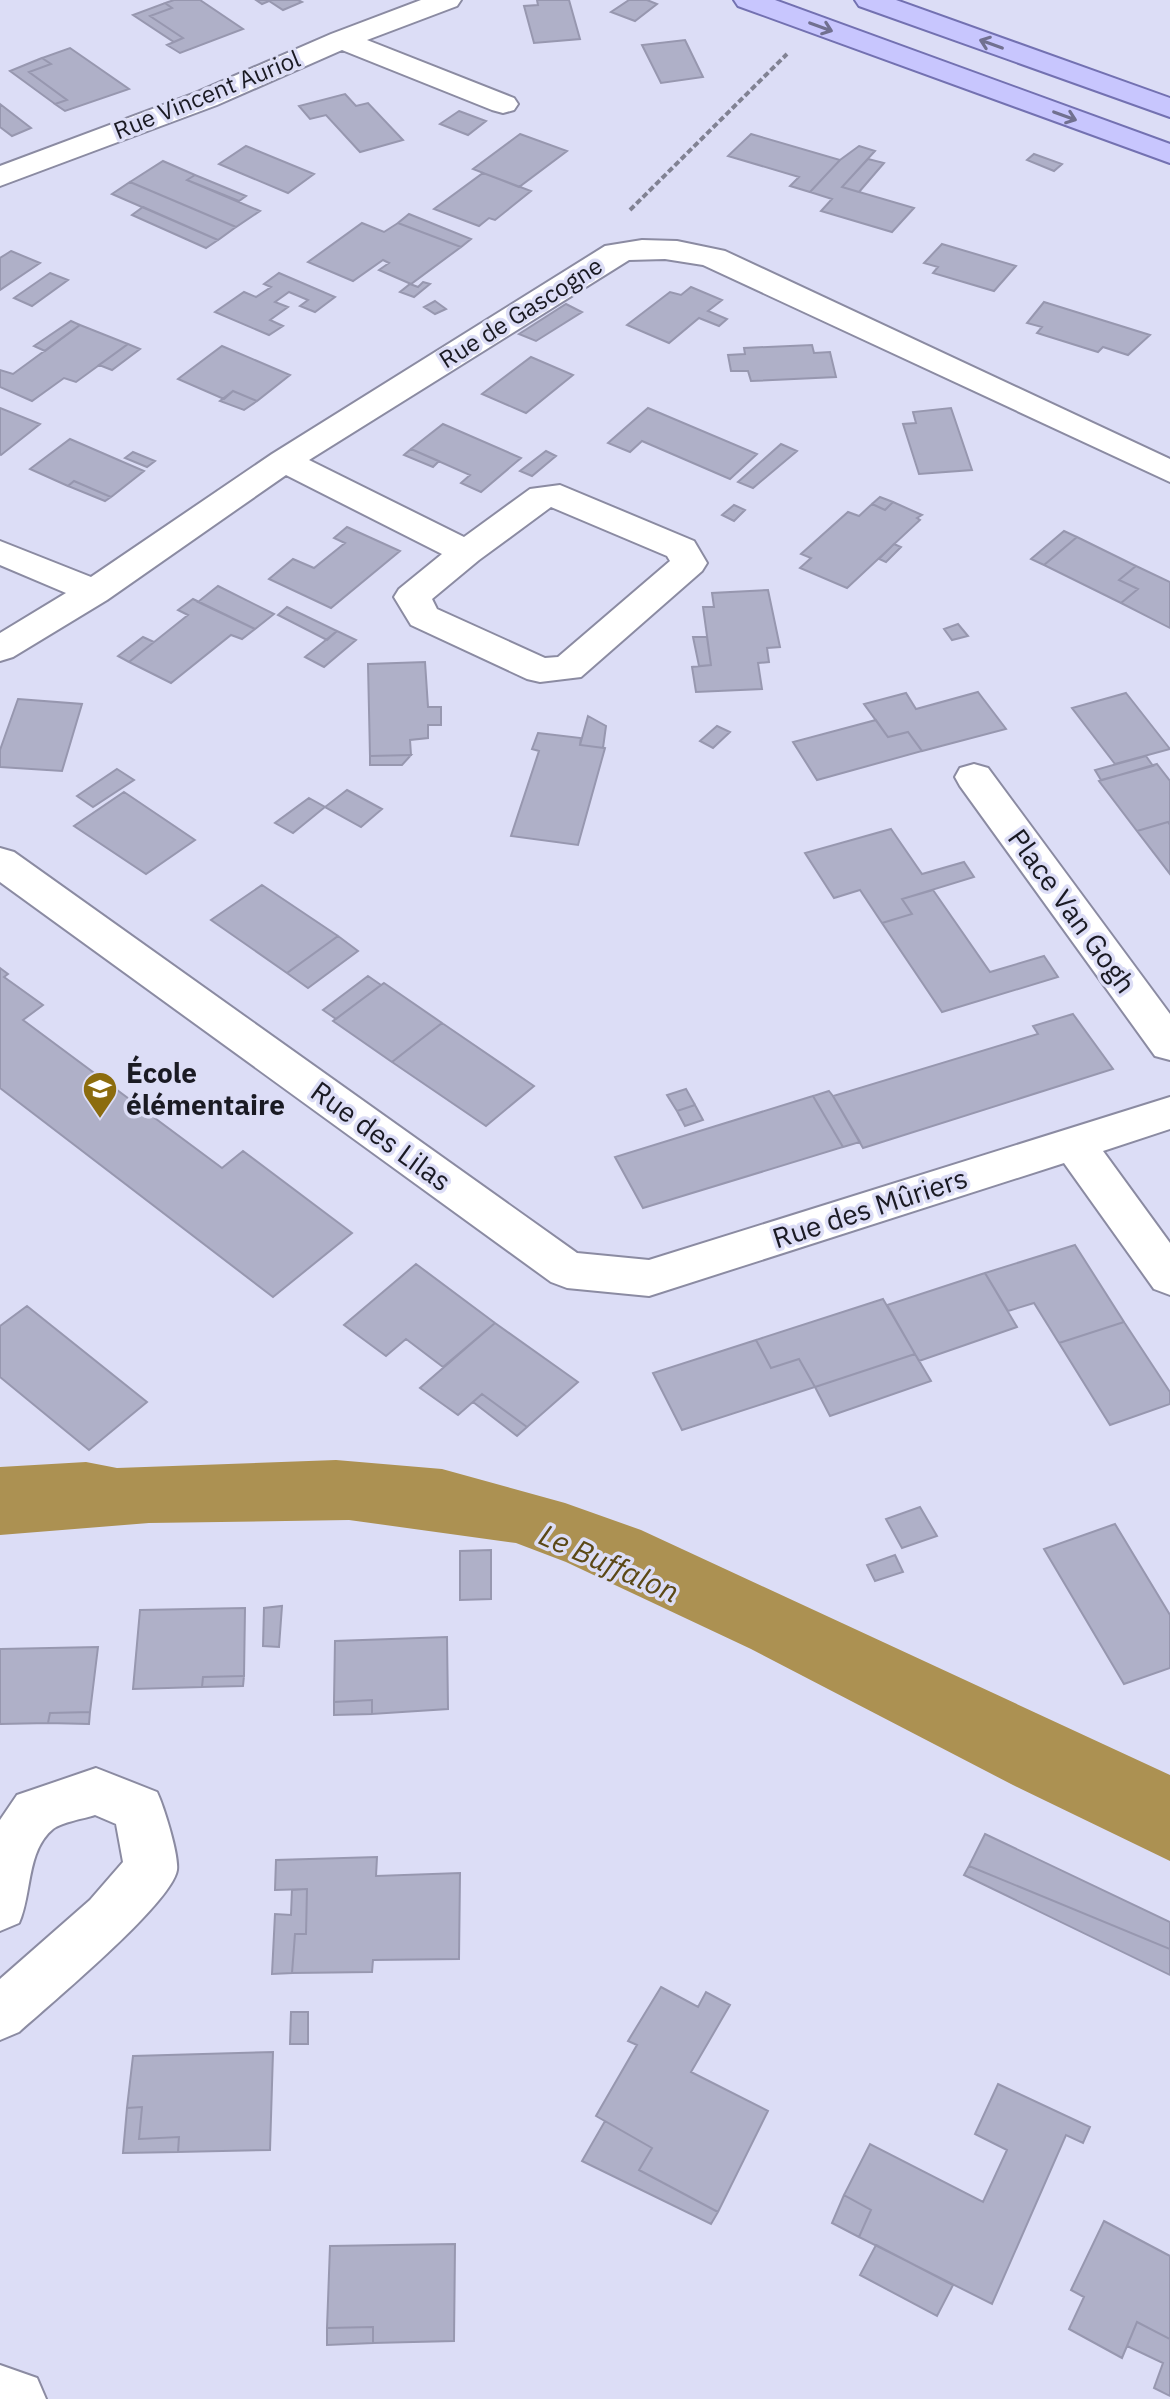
<svg xmlns="http://www.w3.org/2000/svg" width="1170" height="2399" font-family="'IBM Plex Sans',sans-serif">
	<rect width="100%" height="100%" fill="#dcddf6"/>
	<path fill="#ac9152" d="M336 1460 442 1469 565 1503 641 1530 1170 1775V1861L1011 1784 751 1649 566 1562 516 1543 349 1520 149 1523 0 1535V1467L86 1462 117 1468Z"/>
	<path fill="#afb0c8" stroke="#9797af" stroke-width="2" d="M174 0H200L243 29 180 53 167 45 183 38 150 16 172 8 165 3Z
		M256 0H298L302 2 283 10 269 1 262 4Z
		M537 0H569L580 39 534 43 524 6 538 5Z
		M629 0H647L657 4 635 21 611 12Z
		M165 3 172 8 150 16 183 38 174 42 133 15Z
		M685 40 703 77 661 83 642 45Z
		M70 48 129 89 65 111 55 104 67 100 29 72 51 64 42 58Z
		M42 58 51 64 29 72 67 100 55 104 10 71Z
		M345 94 356 106 368 103 403 140 360 152 326 115 310 119 299 106Z
		M0 104 31 128 12 136 0 127Z
		M459 111 486 121 468 135 440 124Z
		M520 134 567 151 519 187 473 169Z
		M751 134 840 160 810 192 790 186 799 177 728 156Z
		M246 146 314 174 288 193 219 164Z
		M859 146 875 151 842 187 914 208 892 232 821 211 832 199 810 192 840 160Z
		M1034 154 1062 164 1054 171 1027 160Z
		M868 159 884 163 859 192 842 187Z
		M163 161 195 175 187 180 260 211 236 227 130 182Z
		M483 173 531 191 495 220 489 218 479 226 434 209Z
		M195 175 246 196 239 201 187 180Z
		M130 182 236 227 218 240 112 194Z
		M143 207 218 240 206 248 132 215Z
		M409 214 471 239 461 247 398 223Z
		M362 223 384 232 398 223 461 247 411 284 379 270 389 263 383 260 353 281 308 262Z
		M942 244 1016 266 994 291 933 273 938 267 924 263Z
		M11 251 40 263 0 290V258Z
		M50 273 68 280 32 306 14 298Z
		M279 273 335 297 315 312 300 306 308 300 289 292 275 302 288 307 270 320 283 326 269 335 215 312 244 292 256 297 271 287 264 284Z
		M423 282 430 284 414 297 400 292 410 284 418 287Z
		M691 287 722 300 708 311 727 319 719 326 699 318 669 343 627 325 670 292 681 295Z
		M435 301 446 309 435 314 424 307Z
		M1044 302 1150 335 1128 355 1103 347 1098 352 1037 333 1042 327 1027 323Z
		M566 304 582 312 536 341 519 334Z
		M71 321 80 325 45 351 34 346Z
		M80 325 128 344 76 382 64 378 32 401 0 387V370L13 374Z
		M128 344 140 349 112 370 99 365Z
		M812 345 814 353 830 352 836 377 751 381 748 371H731L728 355 745 354 744 348Z
		M222 346 290 375 257 401 233 391 224 399 178 379Z
		M531 357 573 375 526 413 482 394Z
		M233 391 257 401 244 410 220 401Z
		M0 408 40 424 1 455 0 454Z
		M648 408 757 454 730 479 642 441 630 452 608 443Z
		M951 408 972 470 919 474 903 424 916 423 913 412Z
		M443 424 521 458 481 492 461 483 470 475 411 449Z
		M70 439 144 471 111 497 74 481 68 486 30 469Z
		M781 444 797 451 753 488 738 482Z
		M411 449 439 461 433 467 404 455Z
		M546 451 556 456 532 476 520 471Z
		M133 452 155 461 147 467 125 458Z
		M74 481 111 497 105 501 68 486Z
		M880 497 893 502 885 510 872 504Z
		M893 502 922 515 917 518 920 520 847 588 800 568 811 558 801 554 848 512 859 516 872 504 885 510Z
		M734 505 745 510 734 521 722 515Z
		M347 527 400 551 331 608 269 579 293 559 314 568 345 543 334 538Z
		M1064 531 1077 537 1044 565 1031 559Z
		M1077 537 1136 566 1119 580 1138 589 1121 603 1044 565Z
		M894 544 901 547 886 562 879 559Z
		M1136 566 1170 582V628L1121 603 1138 589 1119 580Z
		M218 586 274 614 255 629 198 602Z
		M768 590 780 647 767 648 769 662 758 663 762 689 696 692 692 667 711 665 703 607H714L712 593Z
		M193 599 255 629 242 639 231 635 171 683 129 662 188 615 178 610Z
		M287 607 337 631 327 640 278 615Z
		M958 624 968 636 952 640 944 629Z
		M337 631 356 640 324 667 305 657Z
		M143 637 154 642 129 662 118 656Z
		M693 637H707L711 665 699 666Z
		M425 662 428 707H441V725H428V738L410 740 411 755 370 756 368 664Z
		M978 692 1006 729 922 751 908 732 888 737 864 704 906 693 916 709Z
		M1126 693 1170 749 1115 764 1072 708Z
		M18 699 82 704 62 771 0 767V750Z
		M588 716 606 726 603 748 580 745Z
		M876 720 888 737 908 732 922 751 817 780 793 742Z
		M717 726 730 732 713 748 700 741Z
		M538 733 581 738 580 745 605 748 578 845 511 836 539 751 532 749Z
		M411 755 402 765H370V756Z
		M1146 756 1153 766 1101 780 1095 770Z
		M1157 764 1170 781V825L1168 822 1137 831 1099 781Z
		M117 769 134 780 93 807 77 796Z
		M347 790 382 809 361 827 325 807Z
		M124 792 195 840 146 874 74 826Z
		M309 798 325 807 293 833 275 823Z
		M1168 822 1170 825V874L1137 831Z
		M891 829 922 874 964 862 974 877 902 899 912 914 882 923 860 890 834 898 805 853Z
		M262 885 338 936 287 973 211 920Z
		M933 890 990 972 1044 956 1058 977 942 1012 882 923 912 914 902 899Z
		M338 936 358 951 308 988 287 973Z
		M0 968 8 974 4 977 43 1005 23 1020 222 1168 243 1151 352 1233 273 1297 0 1088Z
		M368 976 381 985 336 1019 323 1010Z
		M384 983 442 1023 392 1062 333 1021Z
		M1073 1014 1113 1069 863 1148 833 1096 1038 1034 1033 1026Z
		M442 1023 534 1086 486 1126 392 1062Z
		M686 1089 695 1105 677 1111 667 1095Z
		M829 1091 833 1096 860 1142 843 1147 813 1096Z
		M813 1096 843 1147 643 1208 615 1157Z
		M695 1105 703 1120 685 1126 677 1111Z
		M1075 1245 1124 1322 1059 1343 1034 1303 1008 1311 985 1273Z
		M416 1264 495 1323 443 1367 406 1339 386 1356 344 1325Z
		M985 1273 1017 1327 919 1361 887 1305Z
		M883 1299 915 1354 815 1387 799 1359 771 1368 756 1340Z
		M27 1306 147 1402 89 1450 0 1377V1326Z
		M1124 1322 1170 1392V1404L1110 1425 1059 1343Z
		M495 1323 578 1382 527 1427 482 1394 458 1415 420 1388Z
		M756 1340 771 1368 799 1359 815 1387 682 1430 653 1373Z
		M915 1354 931 1381 830 1416 815 1387Z
		M482 1394 527 1427 517 1436 473 1402Z
		M920 1507 937 1536 902 1548 886 1519Z
		M1115 1524 1170 1615V1668L1124 1684 1044 1549Z
		M491 1550V1599L460 1600V1551Z
		M895 1555 903 1572 875 1581 867 1565Z
		M282 1606 279 1647 263 1646 264 1608Z
		M245 1608 244 1676 203 1677 202 1687 133 1689 140 1610Z
		M447 1637 448 1709 372 1714V1700L334 1702 335 1641Z
		M98 1647 90 1712 50 1713 48 1723 0 1724V1649Z
		M244 1676 243 1686 202 1687 203 1677Z
		M372 1700V1714L334 1715V1702Z
		M90 1712 89 1724 48 1723 50 1713Z
		M985 1834 1170 1922V1949L969 1866Z
		M377 1857 376 1876 460 1873 459 1959 373 1960 372 1972 292 1973 295 1934H306L307 1889 275 1890 276 1860Z
		M969 1866 1170 1949V1975L964 1875Z
		M307 1889 306 1934H295L292 1973 272 1974 275 1914 291 1915 292 1890Z
		M661 1987 698 2007 706 1992 730 2005 691 2072 768 2111 718 2212 639 2170 652 2148 596 2116 637 2045 628 2041Z
		M291 2012H308V2044H290Z
		M273 2052 270 2150 178 2152 179 2137 139 2139 142 2107 127 2108 133 2056Z
		M998 2084 1090 2127 1083 2143 1066 2135 992 2304 859 2237 871 2210 844 2195 870 2144 983 2202 1007 2150 975 2134Z
		M142 2107 139 2139 179 2137 178 2152 123 2153 127 2108Z
		M605 2121 652 2148 639 2170 718 2212 711 2224 582 2161Z
		M844 2195 871 2210 859 2237 832 2223Z
		M1104 2221 1170 2256V2339L1137 2322 1122 2358 1069 2329 1084 2297 1071 2290Z
		M455 2244 454 2341 373 2343V2327L327 2328 330 2246Z
		M876 2245 953 2285 937 2316 860 2275Z
		M1137 2322 1170 2339V2396L1154 2388 1163 2363 1127 2346Z
		M373 2327V2343L327 2345V2328Z"/>
	<g fill="none" stroke-linecap="round" stroke-linejoin="round">
		<defs>
			<path id="minor" d="M421 0H461L457 6 367 40 514 98 518 104 514 110 503 113 492 110 342 50 217 105 0 186V166L195 93 331 34Z
				M642 240 677 241 725 251 1170 459V482L703 265 665 259 629 260 309 460 464 537 530 489 560 485 694 541 707 563 702 571 581 677 540 682 527 679 411 625 394 597 399 589 442 554 286 475 107 600 13 657 0 661V633L66 593 0 565V541L91 577 272 454 605 246ZM551 507 667 556 670 561 558 657 545 658 437 609 432 599 479 560Z
				M974 764 988 768 1170 1014V1060L1155 1056 960 786 955 777 960 768Z
				M0 848 14 852 577 1253 649 1260 1170 1097V1129L1103 1151 1170 1243V1295L1154 1289 1064 1163 649 1296 567 1288 551 1282 0 882Z
				M96 1768 157 1792C164 1807 179 1855 177 1870 172 1903 49 2005 19 2032L0 2040V1979L90 1900 123 1862 116 1824 95 1815C83 1819 62 1822 53 1829 26 1851 32 1895 19 1923L0 1931V1820L17 1795Z
				M0 2365 37 2378 46 2399H0Z"/>
			<path id="major" d="M734 0H775L1170 144V163L738 6Z
				M855 0H896L1170 98V117L859 6Z"/>
		</defs>
		<use href="#minor" stroke="#8b8ba2" stroke-width="4"/>
		<use href="#major" stroke="#7371b1" stroke-width="4"/>
		<path stroke="#818293" stroke-width="4" stroke-dasharray="6 3" stroke-linecap="butt" d="M630 210 787 54"/>
		<use href="#minor" fill="#fff" fill-rule="evenodd"/>
		<use href="#major" fill="#c8c6fe" fill-rule="evenodd"/>
	</g>
	<defs><path id="oneway-shaft" d="M-6 0H5M1.5-3L5.5 0L1.5 3" fill="none" stroke-width="1.6" stroke-linecap="round" stroke-linejoin="round" transform="scale(2)"/></defs>
	<g stroke="#717090">
		<use href="#oneway-shaft" transform="translate(821 27) rotate(20)"/>
		<use href="#oneway-shaft" transform="translate(991 44) rotate(-160)"/>
		<use href="#oneway-shaft" transform="translate(1065 116) rotate(20)"/>
	</g>
	<defs>
		<symbol id="school-pin" viewBox="-11 -11 22 30"><path d="M0 17L-7.5 6A9.5 9.5 0 1 1 7.5 6Z" fill="#8c6c0e" stroke="#dcddf6"/><path d="M0-5L7-2L0 1L-7-2ZM-4 1L0 2.5L4 1V4Q0 6-4 4Z" fill="#fff"/></symbol>
	</defs>
	<g fill-rule="evenodd">
		<use href="#school-pin" x="80" y="1069" width="40" height="54"/>
	</g>
	<g text-anchor="middle" stroke-width="7" stroke-linejoin="round" paint-order="stroke">
		<g font-size="24" fill="#1a1a23" stroke="#dcddf6">
			<text transform="translate(207 95) rotate(-22)" y="8">Rue Vincent Auriol</text>
			<text transform="translate(521 313) rotate(-32)" y="8">Rue de Gascogne</text>
		</g>
		<g font-size="28" fill="#1a1a23" stroke="#dcddf6">
			<text transform="translate(1072 911) rotate(54)" y="10">Place Van Gogh</text>
			<text transform="translate(381 1136) rotate(36)" y="10">Rue des Lilas</text>
			<text transform="translate(870 1208) rotate(-18)" y="10">Rue des Mûriers</text>
		</g>
		<g font-size="28" font-weight="bold" fill="#1a1a23" stroke="#dcddf6" text-anchor="start">
			<text x="126" y="1083">École<tspan x="126" dy="32">élémentaire</tspan></text>
		</g>
		<g font-size="30" font-style="italic" fill="#5b4816" stroke="#dcddf6">
			<text transform="translate(609 1564) rotate(24)" y="10">Le Buffalon</text>
		</g>
	</g>
</svg>
